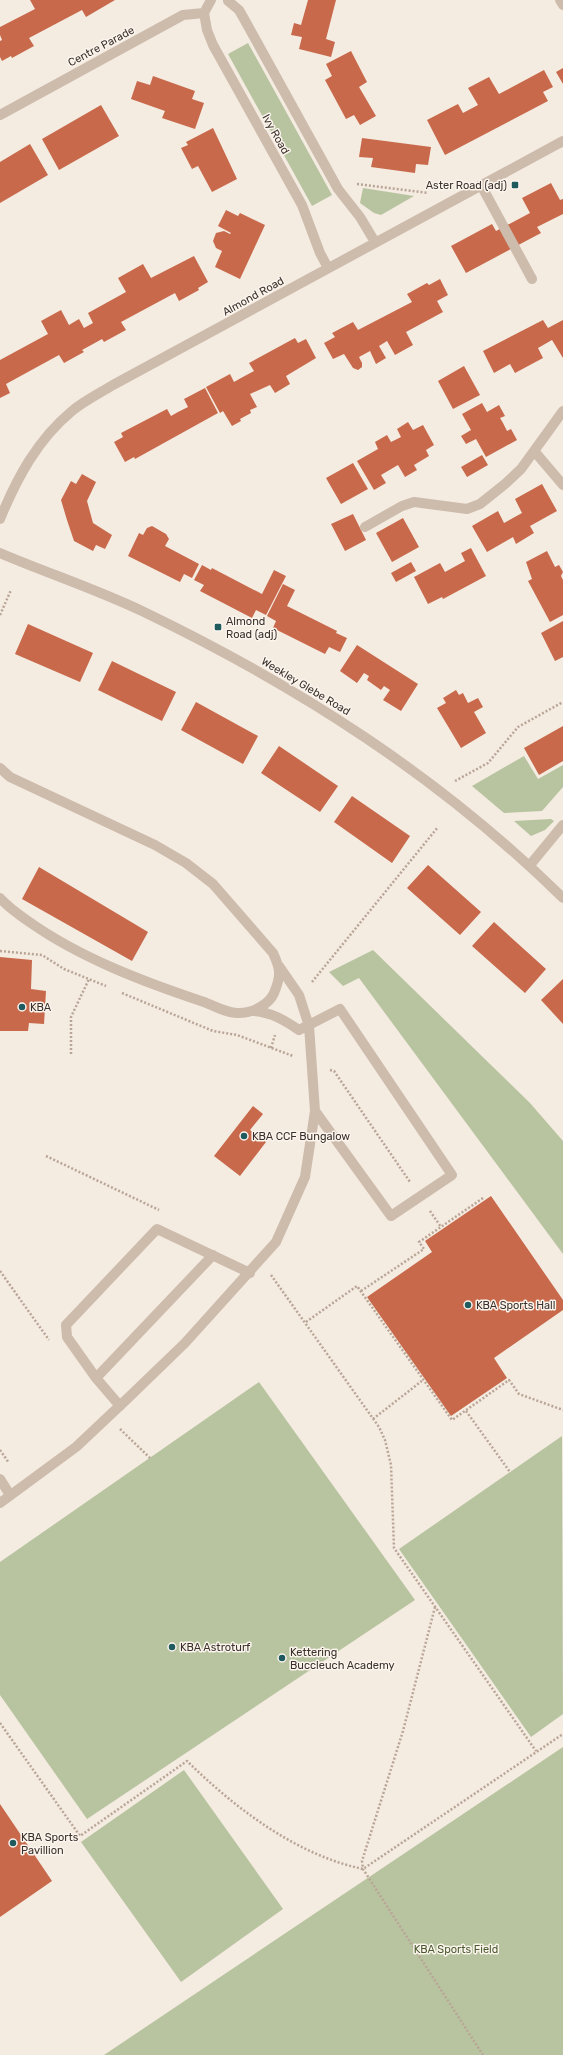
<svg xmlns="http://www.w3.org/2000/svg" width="563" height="2055" font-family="Rubik,sans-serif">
	<rect width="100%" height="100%" fill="#f4ebe1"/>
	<path fill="#b8c4a0" d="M248 43 332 195 312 206 228 54Z
		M363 188 414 196 381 215 374 213 360 203Z
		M524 756 538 779 563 765V787L542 811 504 813 472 786Z
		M551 819 554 821 545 830 531 836 514 821Z
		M373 950 530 1103 563 1141V1254L359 978 343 986 329 972Z
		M259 1382 415 1600 87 1819 0 1695V1562Z
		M562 1436 563 1714 531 1737 399 1549Z
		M563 1747V2055H104Z
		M184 1770 283 1909 181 1982 81 1842Z"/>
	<path fill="#c8694b" d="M30 0H115L86 17 82 10 29 38 34 46 12 58 11 56 2 61 0 57V41L2 40 0 35V27L35 9Z
		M308 0H336L326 39 335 42 331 57 299 49 302 37 291 35 294 23 301 25Z
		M351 51 367 82 359 87 376 116 360 125 354 115 346 119 325 80 332 76 326 64Z
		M563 68V84L556 72Z
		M544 70 553 87 543 92 548 101 445 155 427 120 458 104 463 113 478 105 468 88 489 77 499 94Z
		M153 76 195 91 192 99 204 103 195 129 162 118 165 111 131 99 137 81 150 85Z
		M101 105 119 136 59 170 42 139Z
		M213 128 237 179 212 192 198 166 192 169 181 148 188 145 186 142Z
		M362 138 431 147 428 165 416 164 415 173 371 167 373 158 359 157Z
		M30 144 48 175 0 203V162Z
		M551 183 560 200 563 199V214L537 227 541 233 466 273 451 246 492 224 496 231 530 213 522 198Z
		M226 210 238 216 240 213 265 225 240 279 215 267 222 251 216 248 213 241 216 233 224 231 230 234 231 233 218 226Z
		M194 256 208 282 198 288 199 290 179 301 175 293 121 322 126 330 104 342 102 339 93 344 90 338 93 344 82 350 84 352 64 363 59 355 6 384 10 393 0 398V360L48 334 41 321 61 310 69 325 79 319 84 328 93 323 88 313 126 292 118 278 143 264 151 278Z
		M440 279 448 295 437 301 443 312 406 332 413 345 395 355 387 341 379 346 386 358 376 364 370 351 359 357 362 363V367L358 370 353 368 344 354 333 359 324 343 335 337 332 333 353 322 358 330 412 302 407 294 427 283 429 285Z
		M543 320 548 328 563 320V358L552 340 538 348 543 358 515 373 510 364 494 373 483 351Z
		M295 338 298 343 306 339 316 358 286 376 290 384 275 393 270 385 250 394 257 407 250 410 251 413 240 419 241 421 232 426 223 411 220 413 206 387 230 374 234 382 241 378 254 371 249 363Z
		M464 366 480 395 453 409 438 381Z
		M205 388 218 413 135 459 134 457 125 462 114 442 123 437 121 433 167 409 171 416 178 412 188 407 184 399Z
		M482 403 487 412 499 405 505 416 500 418 503 423 507 431 511 429 517 440 486 457 476 439 466 444 461 436 471 430 462 414Z
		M408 422 413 430 423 425 434 445 426 450 429 456 414 465 417 470 405 477 398 465 381 475 386 483 374 490 357 461 378 449 375 442 387 435 391 442 401 437 397 429Z
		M482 455 488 465 467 477 461 467Z
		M353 463 368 489 341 504 326 478Z
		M82 474 96 482 87 501 93 523 112 535 105 549 96 545 93 551 74 541 67 520 61 500 71 481 76 484Z
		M542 484 557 511 530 526 534 533 516 544 513 537 487 552 472 526 498 511 504 523 522 513 515 499Z
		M353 514 366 540 345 551 331 524Z
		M403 518 419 547 392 562 376 533Z
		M152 526 166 534 169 539 165 546 199 564 192 578 184 574 180 582 128 556 139 533 143 535 147 528Z
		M471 548 486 576 443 599 442 597 428 604 414 577 440 563 445 572 465 561 461 553Z
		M547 551 555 567 559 565 563 572 561 576 563 580V615L550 622 528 581 532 579 526 562Z
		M411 562 416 571 396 582 391 573Z
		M202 565 211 570 212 568 262 594 274 570 286 576 266 615 256 610 252 618 200 591 204 585 194 580Z
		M283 584 295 590 287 606 337 631 336 633 347 638 340 652 329 647 325 654 273 628 276 621 267 616Z
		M563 621V657L555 661 541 633Z
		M28 624 93 653 80 682 15 654Z
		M357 645 418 684 401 711 383 700 390 690 384 686 381 690 367 680 369 676 364 673 357 683 340 671Z
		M112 661 176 692 162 721 98 690Z
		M456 690 459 695 463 693 468 703 478 698 483 707 474 712 486 733 461 748 437 708 446 703 443 698Z
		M196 702 258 736 243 764 181 730Z
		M563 726V761L539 775 524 748Z
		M279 746 338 786 320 812 261 773Z
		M352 796 410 836 392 863 334 822Z
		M428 865 481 912 460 935 407 888Z
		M39 867 148 932 132 961 22 899Z
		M494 922 546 969 525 993 472 946Z
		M0 957 32 960 31 989 46 991 44 1024 29 1023 28 1031H0Z
		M563 979V1024L541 1000Z
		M253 1106 263 1114 250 1130 266 1142 240 1176 214 1156Z
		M491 1196 563 1300V1310L494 1358 507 1378 451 1416 367 1297 432 1252 425 1241Z
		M0 1804 52 1881 0 1917Z"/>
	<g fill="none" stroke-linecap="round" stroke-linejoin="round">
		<path stroke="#b9a596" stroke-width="2.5" stroke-dasharray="2 2" stroke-linecap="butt" d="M357 184 428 193
			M0 615 11 590
			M455 781 488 763 518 727 563 702
			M0 951 42 955 64 969 106 986
			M312 982 438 827
			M122 993 213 1031 237 1035 293 1056
			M271 1048 275 1035
			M71 1054V1017L89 979
			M330 1070 334 1071 410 1182
			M46 1156 159 1210
			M430 1211 441 1227
			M0 1271 49 1340
			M271 1275 379 1427 385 1440 391 1465 394 1548 536 1751
			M361 1291 424 1249 419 1242 483 1198
			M306 1322 357 1286 452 1420 509 1380 519 1394 563 1410
			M466 1411 510 1472
			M373 1419 423 1380
			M120 1429 150 1458
			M0 1450 9 1463
			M435 1607 403 1731 362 1861 363 1869 483 2055
			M0 1723 80 1836 187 1761C235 1808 296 1855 363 1869L563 1734"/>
		<path stroke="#cdbbac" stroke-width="10" d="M560 0 563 5
			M481 185 532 279
			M0 768 10 777 155 845 186 863 213 884 273 953C281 970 281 976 274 993 269 1005 252 1013 239 1013 229 1014 214 1006 204 1002 144 982 80 958 28 921 18 914 8 907 0 898
			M254 1011C273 1013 284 1020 299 1030L340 1009 452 1175 391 1216 315 1111
			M96 1378 213 1255
			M120 1406 96 1378 67 1337 66 1325 157 1229 250 1273
			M0 1479 10 1495
			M0 1503 76 1447 127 1399 185 1343 276 1242 305 1177 315 1111 309 1026 299 995 279 966"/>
		<path stroke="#cdbbac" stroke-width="10" d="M228 1 239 10 248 26 338 189 360 217 375 242
			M204 13 207 30 213 45 302 205 320 253 328 268
			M204 13 211 0
			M0 115 183 15 204 13
			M535 452 563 485
			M0 519C17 478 37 440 72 411 84 401 100 393 113 385L563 141
			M365 527 402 506 414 502 467 509 480 504 505 484 521 469 563 411
			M530 865 563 825"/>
		<path stroke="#cdbbac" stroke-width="10" d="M0 553C47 573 96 589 142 611 298 686 440 777 563 898"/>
	</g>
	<g fill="#1f5a5e" stroke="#fbf5ee" stroke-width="1.5">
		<rect x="511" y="181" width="8" height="8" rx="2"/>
		<rect x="214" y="623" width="8" height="8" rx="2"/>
		<circle cx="22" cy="1007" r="4"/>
		<circle cx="244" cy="1136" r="4"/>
		<circle cx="468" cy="1305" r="4"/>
		<circle cx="172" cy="1647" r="4"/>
		<circle cx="282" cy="1658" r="4"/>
		<circle cx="13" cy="1843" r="4"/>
	</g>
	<g text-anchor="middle" stroke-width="3" stroke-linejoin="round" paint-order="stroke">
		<g font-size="11" fill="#3b302b" stroke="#fbf5ee">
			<text transform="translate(101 46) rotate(-28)" y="4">Centre Parade</text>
			<text transform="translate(276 134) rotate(61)" y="4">Ivy Road</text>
			<text transform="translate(253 296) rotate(-29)" y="4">Almond Road</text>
			<text transform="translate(306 686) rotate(31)" y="4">Weekley Glebe Road</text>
		</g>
		<g font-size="11" fill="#3b302b" stroke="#fbf5ee" text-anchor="start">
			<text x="507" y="189" text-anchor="end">Aster Road (adj)</text>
			<text x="226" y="625">Almond<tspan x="226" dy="13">Road (adj)</tspan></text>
			<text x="30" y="1011">KBA</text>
			<text x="252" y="1140">KBA CCF Bungalow</text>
			<text x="476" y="1309">KBA Sports Hall</text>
			<text x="180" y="1651">KBA Astroturf</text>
			<text x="290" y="1656">Kettering<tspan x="290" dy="13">Buccleuch Academy</tspan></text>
			<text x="21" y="1841">KBA Sports<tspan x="21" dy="13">Pavillion</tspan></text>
		</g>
		<g font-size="11" fill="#4a5a2e" stroke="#fbf5ee">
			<text x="456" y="1953">KBA Sports Field</text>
		</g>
	</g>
</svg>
